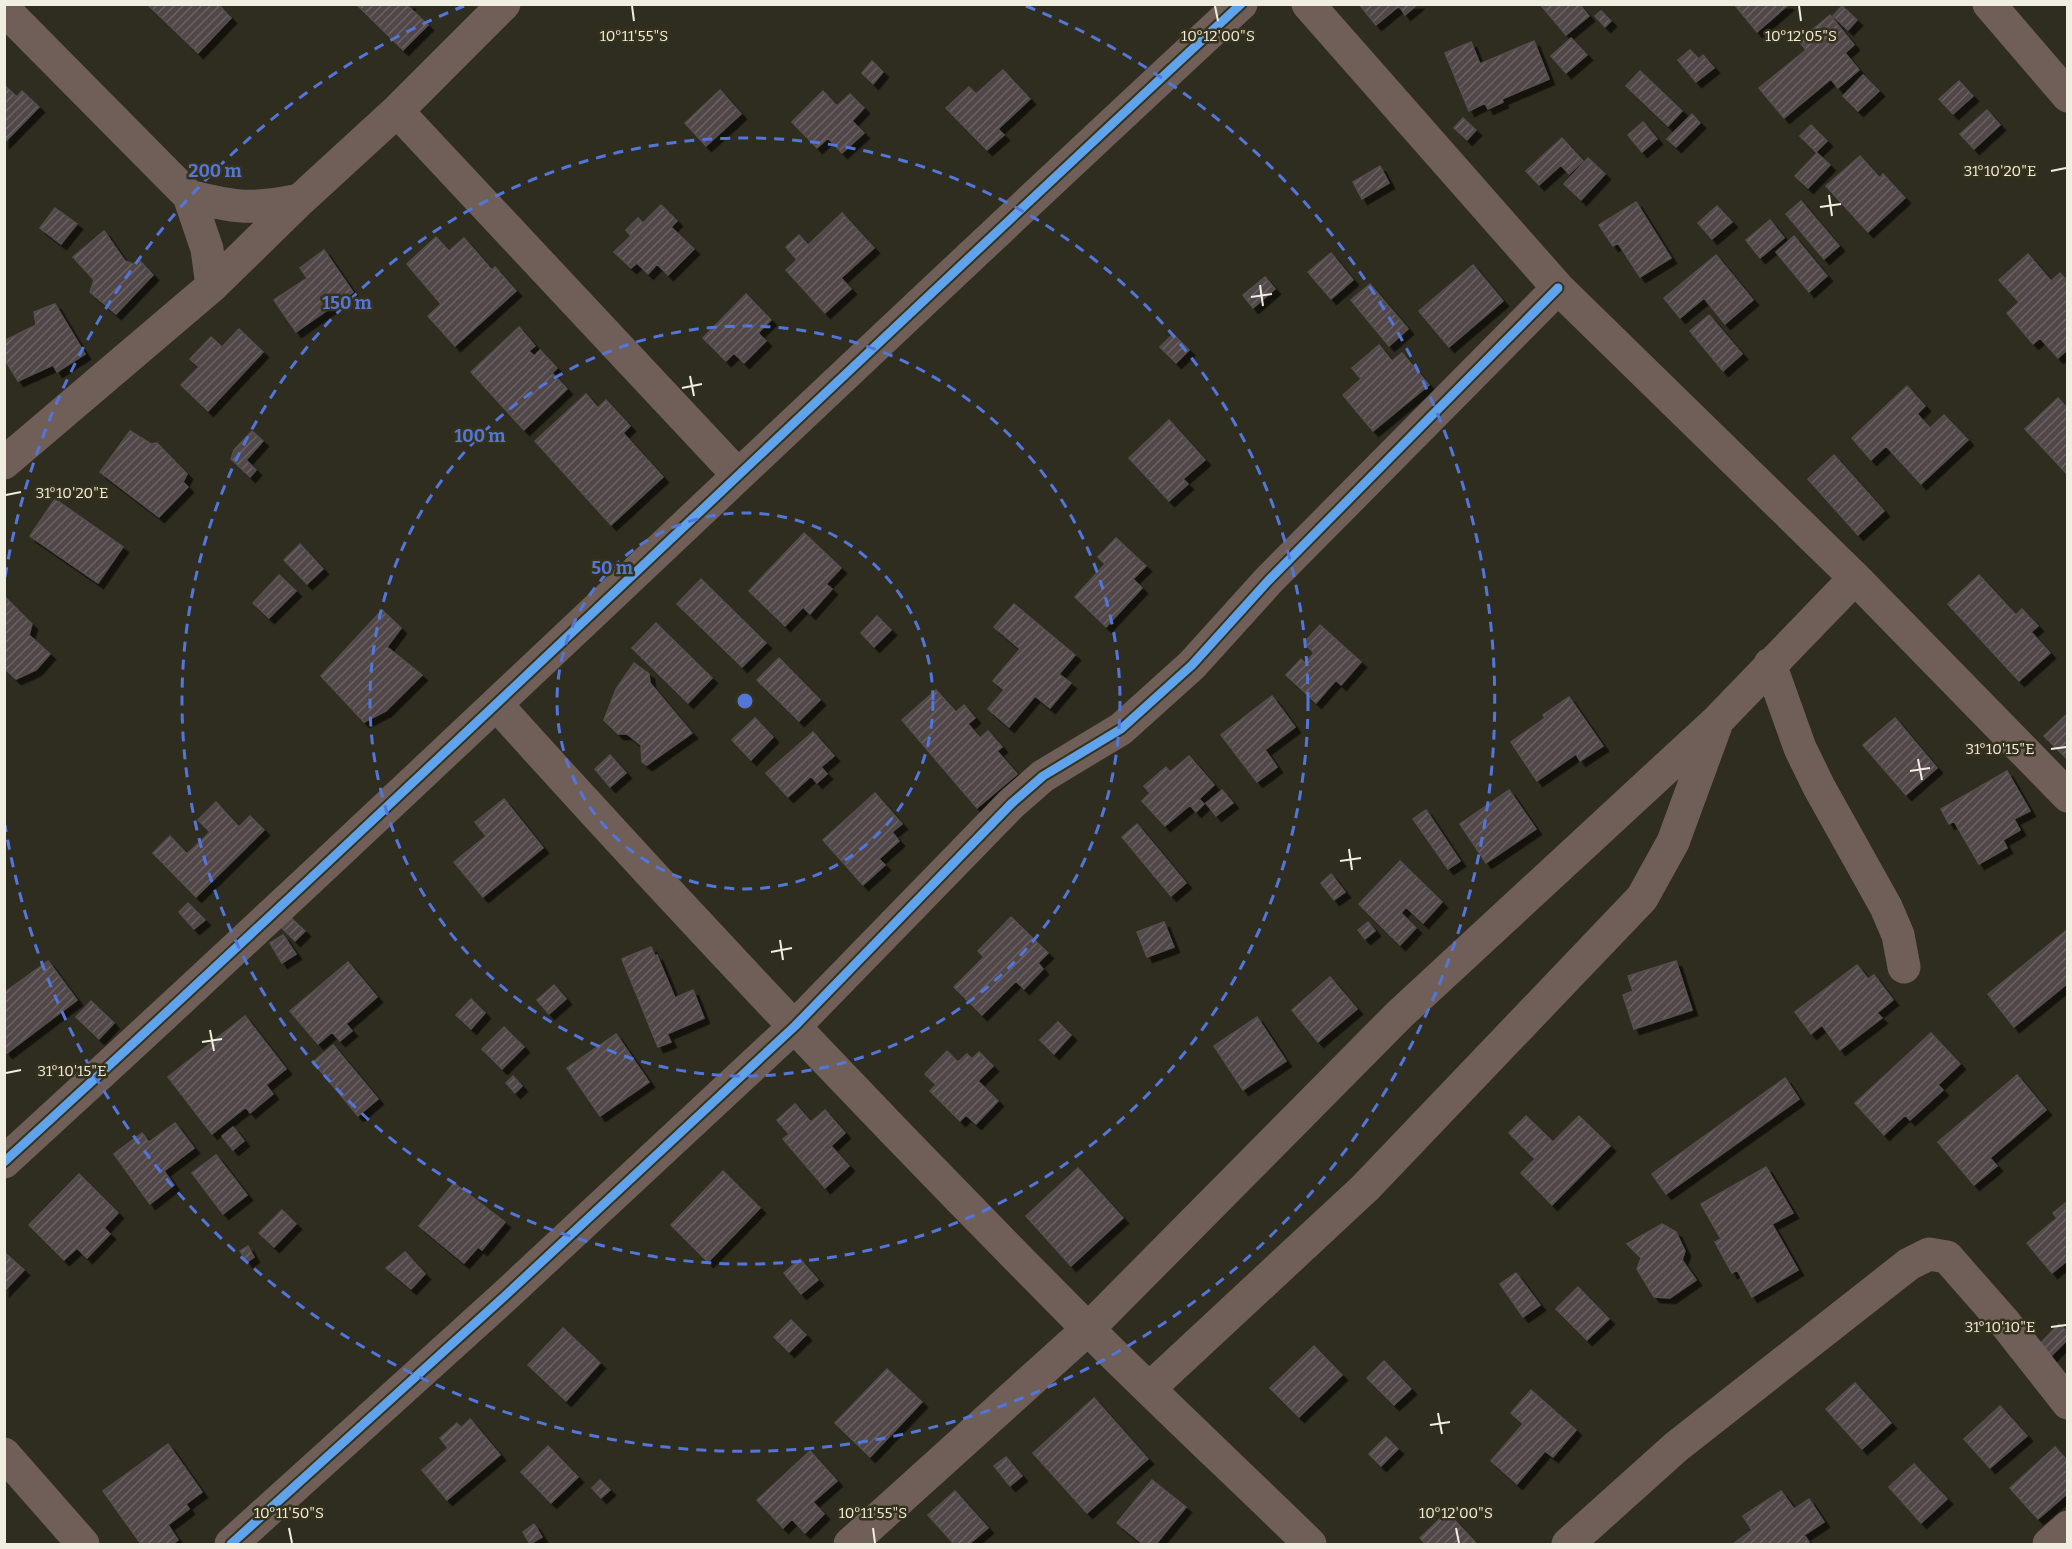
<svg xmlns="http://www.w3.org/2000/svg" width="2072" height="1549" font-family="Bitter,serif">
	<defs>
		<pattern id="building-hatch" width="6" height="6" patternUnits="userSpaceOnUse" patternTransform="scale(1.5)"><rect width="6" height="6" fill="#51474a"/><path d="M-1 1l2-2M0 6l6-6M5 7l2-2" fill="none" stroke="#6a6264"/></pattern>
		<filter id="shadow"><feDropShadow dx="5.5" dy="5.5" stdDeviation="0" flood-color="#0009"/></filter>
	</defs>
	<rect width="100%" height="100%" fill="#2f2d20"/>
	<path fill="url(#building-hatch)" stroke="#544f4d" stroke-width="1.5" filter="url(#shadow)" d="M147 4H218L231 18 198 53Z
		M356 4H410L408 6 428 25 403 50Z
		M1359 4H1418L1405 15 1399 6 1376 25Z
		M1540 4H1579L1589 16 1566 35Z
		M1734 4H1787L1788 5 1757 32Z
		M1842 6 1857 20 1848 30 1833 16Z
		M1601 11 1611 21 1605 27 1595 16Z
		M1830 15 1854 45 1845 53 1859 70 1838 88 1831 79 1784 118 1759 88 1806 50 1799 41Z
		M1571 38 1587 55 1566 73 1551 56Z
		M1534 41 1549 79 1502 99 1503 102 1488 109 1485 103 1469 111 1445 53 1471 42 1480 64Z
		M1690 50 1699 59 1703 55 1714 68 1696 82 1678 60Z
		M872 61 883 72 873 84 862 73Z
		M1003 70 1030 99 998 129 1004 135 987 150 946 108 969 87 976 94Z
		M1640 71 1682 111 1668 126 1626 86Z
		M1863 75 1879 91 1858 111 1843 96Z
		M1959 81 1973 96 1953 114 1939 99Z
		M4 85 17 97 22 91 39 107 4 143Z
		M720 90 741 114 706 146 685 123Z
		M823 91 837 106 850 94 864 108 852 121 864 133 842 153 828 138 817 148 792 122Z
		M1987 110 2000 125 1974 149 1960 134Z
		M1692 114 1700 123 1676 147 1667 139Z
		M1463 118 1476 130 1467 140 1454 128Z
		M1643 122 1657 139 1642 152 1628 135Z
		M1811 125 1827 141 1816 152 1800 136Z
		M1562 138 1583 161 1569 174 1561 165 1539 185 1526 171Z
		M1817 153 1830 165 1808 188 1795 176Z
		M1860 156 1880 178 1883 174 1905 198 1868 232 1826 186Z
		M1588 158 1605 174 1581 200 1564 184Z
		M1380 166 1389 183 1362 199 1353 182Z
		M1801 201 1839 246 1824 259 1786 214Z
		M1636 202 1671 258 1640 277 1618 243 1613 246 1599 225Z
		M661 205 677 221 671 227 694 249 668 275 657 264 648 274 637 263 631 268 614 252 631 236 626 230 638 218 643 223Z
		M1717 206 1732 222 1712 239 1698 223Z
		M55 208 77 224 61 244 40 228Z
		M842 213 874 248 841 278 851 289 825 313 786 270 797 260 786 247 799 235 808 245Z
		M1770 220 1784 238 1760 258 1746 240Z
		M104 231 125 261 133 264 140 261 153 275 116 314 90 292 94 280 73 257Z
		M1794 236 1827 276 1809 292 1776 252Z
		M436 237 449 251 464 238 492 270 495 267 516 291 455 346 428 316 441 304 407 264Z
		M324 250 353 292 296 332 274 300 307 278 300 268Z
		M1331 253 1353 280 1331 299 1308 272Z
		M2028 254 2051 281 2060 273 2068 282V349L2058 358 2040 338 2033 344 2007 313 2019 302 1999 280Z
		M1716 255 1753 300 1725 324 1704 298 1680 318 1664 298Z
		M1473 265 1503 301 1449 347 1419 311Z
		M1265 277 1275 289 1253 308 1243 295Z
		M1370 284 1408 329 1389 346 1351 300Z
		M746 294 771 320 758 333 766 341 744 363 734 353 726 361 703 338Z
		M55 304 85 354 57 372 53 365 18 381 4 358V341L36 325 34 312Z
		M1709 315 1742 354 1723 371 1690 331Z
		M519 327 535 346 529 351 534 356 540 350 557 368 552 373 567 389 524 430 471 372Z
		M239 329 263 352 208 411 181 385 199 367 190 359 211 337 222 347Z
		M1173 334 1189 350 1176 363 1160 347Z
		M1379 345 1392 361 1402 353 1429 385 1373 431 1343 395 1361 379 1352 368Z
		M1907 386 1925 406 1917 414 1930 428 1944 415 1968 440 1921 484 1886 446 1871 460 1852 438Z
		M586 394 598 408 606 400 630 426 623 433 663 477 611 525 535 441Z
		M2058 398 2068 409V475L2025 429Z
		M1169 420 1205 460 1183 479 1188 484 1169 501 1129 458Z
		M130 431 151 444 157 443 187 474 183 482 188 487 159 517 100 472Z
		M252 431 263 441 246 460 256 470 250 477 231 459 234 450Z
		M1834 455 1884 511 1858 535 1808 479Z
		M55 499 123 547 98 583 30 536Z
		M804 533 841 568 826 584 832 589 810 614 803 607 785 626 749 591Z
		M1116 538 1146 566 1133 579 1142 588 1106 627 1075 597 1105 564 1098 557Z
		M300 544 323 569 307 584 284 560Z
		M279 575 296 591 269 618 253 603Z
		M1979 575 2016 615 2022 609 2038 626 2031 632 2050 653 2019 681 1948 604Z
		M701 579 766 643 742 667 677 604Z
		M6 598 32 624 29 635 50 654 36 670 16 679 4 668Z
		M1014 604 1075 655 1059 674 1071 683 1050 708 1035 696 1009 727 988 709 1004 690 993 681 1020 649 994 627Z
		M382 610 401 628 387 647 422 675 386 711 364 722 321 676Z
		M877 616 891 630 874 647 861 633Z
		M656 623 712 678 688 703 632 648Z
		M1320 625 1361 662 1341 685 1336 680 1316 703 1286 675 1301 659 1305 663 1314 653 1304 643Z
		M779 658 820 700 799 721 757 680Z
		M634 663 649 674 650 683 692 733 647 765 642 762 641 745 627 734H618L604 720 616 689Z
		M936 690 956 712 964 705 975 718 968 724 980 738 988 731 1002 747 997 751 1017 774 977 808 902 720Z
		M1272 696 1295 727 1265 750 1277 767 1257 782 1221 735Z
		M1569 697 1603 746 1580 761 1576 754 1537 781 1511 742 1545 718 1543 715Z
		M2068 713V760L2044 736Z
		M755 718 773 737 751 760 732 740Z
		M1895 718 1937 768 1906 795 1863 745Z
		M813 732 834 756 821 767 827 774 817 783 811 776 788 797 766 773Z
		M610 755 626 773 610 787 595 769Z
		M1189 756 1214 785 1199 799 1204 804 1196 812 1190 805 1165 826 1142 801 1150 793 1144 786 1166 767 1170 772Z
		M2007 771 2030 811 2014 819 2020 830 2003 840 2007 848 1979 864 1954 821 1949 824 1941 809Z
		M1222 790 1233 803 1216 816 1206 803Z
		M1509 790 1536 829 1486 863 1460 824Z
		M875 793 902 824 892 832 899 841 879 859 885 865 863 885 823 840Z
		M504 799 543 848 483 897 454 862 486 836 475 822Z
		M216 802 239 827 250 816 264 830 196 897 153 853 170 836 187 854 210 832 198 820Z
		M1426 810 1460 861 1448 869 1413 819Z
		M1137 824 1186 883 1171 896 1122 837Z
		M1400 861 1442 902 1423 923 1406 907 1401 913 1416 928 1400 945 1359 904Z
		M1331 874 1345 892 1334 900 1321 883Z
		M188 903 205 920 194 929 179 912Z
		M1011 917 1048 953 1038 963 1043 969 1024 989 1016 981 982 1015 954 987 984 957 978 951Z
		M291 918 305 931 295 941 282 928Z
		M1164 922 1174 947 1147 957 1137 932Z
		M1368 922 1375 931 1365 939 1358 930Z
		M2068 929V983L2014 1027 1988 994Z
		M283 935 296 954 282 963 270 943Z
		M651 947 655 956 657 955 675 998 693 990 704 1018 667 1034 671 1042 658 1047 622 959Z
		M48 961 77 1000 7 1053 4 1050V993Z
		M1676 961 1692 1010 1634 1029 1623 995 1633 991 1628 976Z
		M348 962 377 997 346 1024 352 1031 340 1041 332 1032 318 1044 290 1011Z
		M1857 965 1868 979 1874 975 1893 1000 1877 1013 1882 1018 1840 1050 1822 1025 1811 1034 1795 1012Z
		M1330 977 1357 1009 1318 1042 1292 1010Z
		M554 985 566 999 549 1014 537 1000Z
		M471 999 485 1013 471 1029 456 1015Z
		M91 1001 114 1023 99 1039 76 1017Z
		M245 1016 286 1069 266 1085 273 1094 250 1113 246 1107 212 1134 168 1077Z
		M1257 1017 1286 1061 1243 1090 1214 1046Z
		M1058 1022 1071 1035 1054 1054 1040 1040Z
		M504 1027 524 1047 502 1069 482 1049Z
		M1931 1033 1960 1064 1938 1085 1943 1090 1910 1120 1905 1115 1884 1135 1855 1103Z
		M616 1034 649 1082 600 1116 567 1068Z
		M333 1045 378 1099 358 1116 313 1062Z
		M947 1051 958 1062 967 1054 972 1059 979 1052 993 1066 978 1081 998 1101 976 1124 966 1115 960 1121 930 1091 936 1085 925 1074Z
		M2017 1075 2046 1110 1990 1158 1997 1166 1974 1185 1938 1142Z
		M513 1076 522 1086 515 1093 506 1083Z
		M1785 1078 1799 1099 1666 1194 1652 1174Z
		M795 1104 811 1122 825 1110 845 1133 831 1146 849 1166 825 1188 783 1139 789 1134 777 1120Z
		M1526 1116 1553 1142 1579 1116 1610 1146 1552 1205 1521 1173 1535 1159 1509 1133Z
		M175 1123 194 1148 164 1171 174 1185 150 1204 114 1154 142 1133 149 1142Z
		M233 1127 244 1141 233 1150 222 1136Z
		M216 1155 247 1195 223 1214 192 1173Z
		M1766 1167 1793 1213 1772 1224 1798 1270 1752 1297 1737 1270 1732 1273 1715 1242 1721 1239 1701 1204Z
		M1078 1168 1123 1218 1071 1266 1026 1216Z
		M723 1171 760 1208 708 1262 671 1225Z
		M79 1174 118 1213 104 1228 110 1234 87 1258 77 1248 64 1260 29 1225Z
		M454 1183 505 1222 482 1250 478 1247 464 1263 419 1226Z
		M2068 1201V1260L2052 1273 2027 1243 2057 1218 2053 1213Z
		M282 1210 296 1224 274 1247 259 1233Z
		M1662 1224 1676 1232 1685 1251 1682 1260 1696 1280 1670 1298 1654 1297 1637 1269 1641 1258 1627 1244Z
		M248 1246 254 1257 247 1262 240 1251Z
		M4 1252 24 1270 4 1291Z
		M405 1252 425 1274 411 1289 386 1268Z
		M800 1259 818 1280 801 1294 784 1273Z
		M1516 1273 1540 1305 1523 1317 1500 1284Z
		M1578 1287 1609 1319 1587 1340 1556 1309Z
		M791 1320 806 1335 789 1352 774 1337Z
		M2059 1324 2068 1332V1339L2049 1358 2037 1347Z
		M563 1328 600 1363 566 1401 528 1365Z
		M1314 1346 1342 1375 1299 1417 1270 1388Z
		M1384 1361 1411 1389 1394 1405 1367 1378Z
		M887 1369 922 1402 870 1457 835 1423Z
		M1855 1383 1891 1423 1862 1449 1826 1409Z
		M1531 1390 1576 1430 1553 1457 1545 1451 1517 1484 1491 1461 1523 1424 1511 1413Z
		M1094 1398 1148 1459 1087 1513 1033 1453Z
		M2000 1406 2027 1436 1990 1468 1964 1439Z
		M470 1419 500 1455 447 1500 422 1470 448 1448 440 1438 457 1423 461 1428Z
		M1386 1437 1398 1449 1381 1466 1369 1454Z
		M168 1444 202 1492 186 1504 189 1509 168 1525 178 1540 172 1544H141L103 1491Z
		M548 1446 578 1477 551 1503 521 1472Z
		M2055 1447 2068 1461V1493L2038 1519 2010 1488Z
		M810 1451 837 1481 813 1502 824 1514 805 1533 792 1519 783 1528 757 1500Z
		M1006 1457 1022 1476 1010 1486 994 1466Z
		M1914 1464 1947 1499 1921 1523 1889 1487Z
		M600 1480 610 1490 601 1498 592 1488Z
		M1152 1480 1186 1507 1156 1544H1143L1117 1523Z
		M955 1491 988 1528 969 1544H954L928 1515Z
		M1781 1491 1794 1509 1809 1499 1824 1522 1804 1535 1809 1542 1804 1544H1733L1752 1530 1743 1516Z
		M1447 1512 1476 1543 1475 1544H1426L1420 1538Z
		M534 1524 542 1537 530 1544 523 1532Z"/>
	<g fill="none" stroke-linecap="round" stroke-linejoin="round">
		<path stroke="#705f58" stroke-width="33" d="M1308 4 1558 288 1855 578 2068 796
			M1989 4 2068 96
			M4 9 189 196
			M397 111 737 474
			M212 286 207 249 189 196C236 208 252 210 300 200
			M4 463 212 286 300 200 397 111 504 4
			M1770 664 1800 748 1819 787 1886 907 1898 935 1904 967
			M497 705C688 917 885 1125 1087 1328 1160 1401 1236 1472 1310 1544
			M4 1162C421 781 826 388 1241 4
			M1150 1388 1365 1188 1642 898 1673 842 1716 725
			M4 1454 83 1544
			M231 1544 506 1295 795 1026 1011 804 1043 776 1121 729 1192 665 1268 581 1558 288
			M850 1544 1088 1329 1400 1014 1718 720 1855 578
			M1568 1544 1676 1447 1909 1264 1929 1254 1947 1257 2005 1323 2068 1403
			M2049 1544 2068 1527"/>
		<defs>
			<path id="cycleway" d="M4 1162C421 781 826 388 1241 4
				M231 1544 506 1295 795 1026 1011 804 1043 776 1121 729 1192 665 1268 581 1558 288"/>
		</defs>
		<use href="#cycleway" stroke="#35311a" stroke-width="13"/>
		<use href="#cycleway" stroke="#60a3ed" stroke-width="9"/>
	</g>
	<path fill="none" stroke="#f0eee0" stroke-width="2" d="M632 6 634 21M1215 6 1218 21M1799 6 1801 21M2051 171 2066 168M1829 195 1832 216M1820 207 1841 204M1260 285 1263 306M1251 297 1272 294M690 376 694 396M682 388 702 384M6 495 21 492M2051 749 2066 747M1918 759 1922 780M1910 771 1930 768M1349 849 1352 870M1340 861 1361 858M780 940 783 960M771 952 792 948M210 1030 214 1051M202 1042 222 1039M6 1073 21 1070M2051 1327 2066 1325M1438 1413 1442 1434M1430 1425 1450 1422M289 1528 292 1543M873 1528 875 1543M1456 1528 1459 1543"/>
	<g fill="none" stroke="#5276da" stroke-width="3" stroke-dasharray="10 8">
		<circle cx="745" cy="701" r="188"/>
		<circle cx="745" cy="701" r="375"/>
		<circle cx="745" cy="701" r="563"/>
		<path d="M5 577A750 750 0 0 1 464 6M1026 6A750 750 0 1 1 5 825"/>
	</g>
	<g font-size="15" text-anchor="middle" fill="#f0eee0" stroke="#35311a" stroke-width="5" stroke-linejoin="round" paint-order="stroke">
		<text x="634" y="41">10°11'55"S</text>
		<text x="1218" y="41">10°12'00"S</text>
		<text x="1801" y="41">10°12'05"S</text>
		<text x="2000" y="176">31°10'20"E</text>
		<text x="72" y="498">31°10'20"E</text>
		<text x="2000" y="754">31°10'15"E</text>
		<text x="72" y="1076">31°10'15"E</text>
		<text x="2000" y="1332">31°10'10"E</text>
		<text x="289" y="1518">10°11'50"S</text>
		<text x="873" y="1518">10°11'55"S</text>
		<text x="1456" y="1518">10°12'00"S</text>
	</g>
	<circle cx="745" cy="701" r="9" fill="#5276da" stroke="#35311a" stroke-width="3"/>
	<g font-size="18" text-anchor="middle" font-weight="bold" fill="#5276da" stroke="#35311a" stroke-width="5" stroke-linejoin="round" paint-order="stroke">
		<text x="215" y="177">200 m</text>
		<text x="347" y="309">150 m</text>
		<text x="480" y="442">100 m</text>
		<text x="612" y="574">50 m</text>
	</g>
	<rect width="2072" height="1549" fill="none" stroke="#f0eee0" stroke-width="12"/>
</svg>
